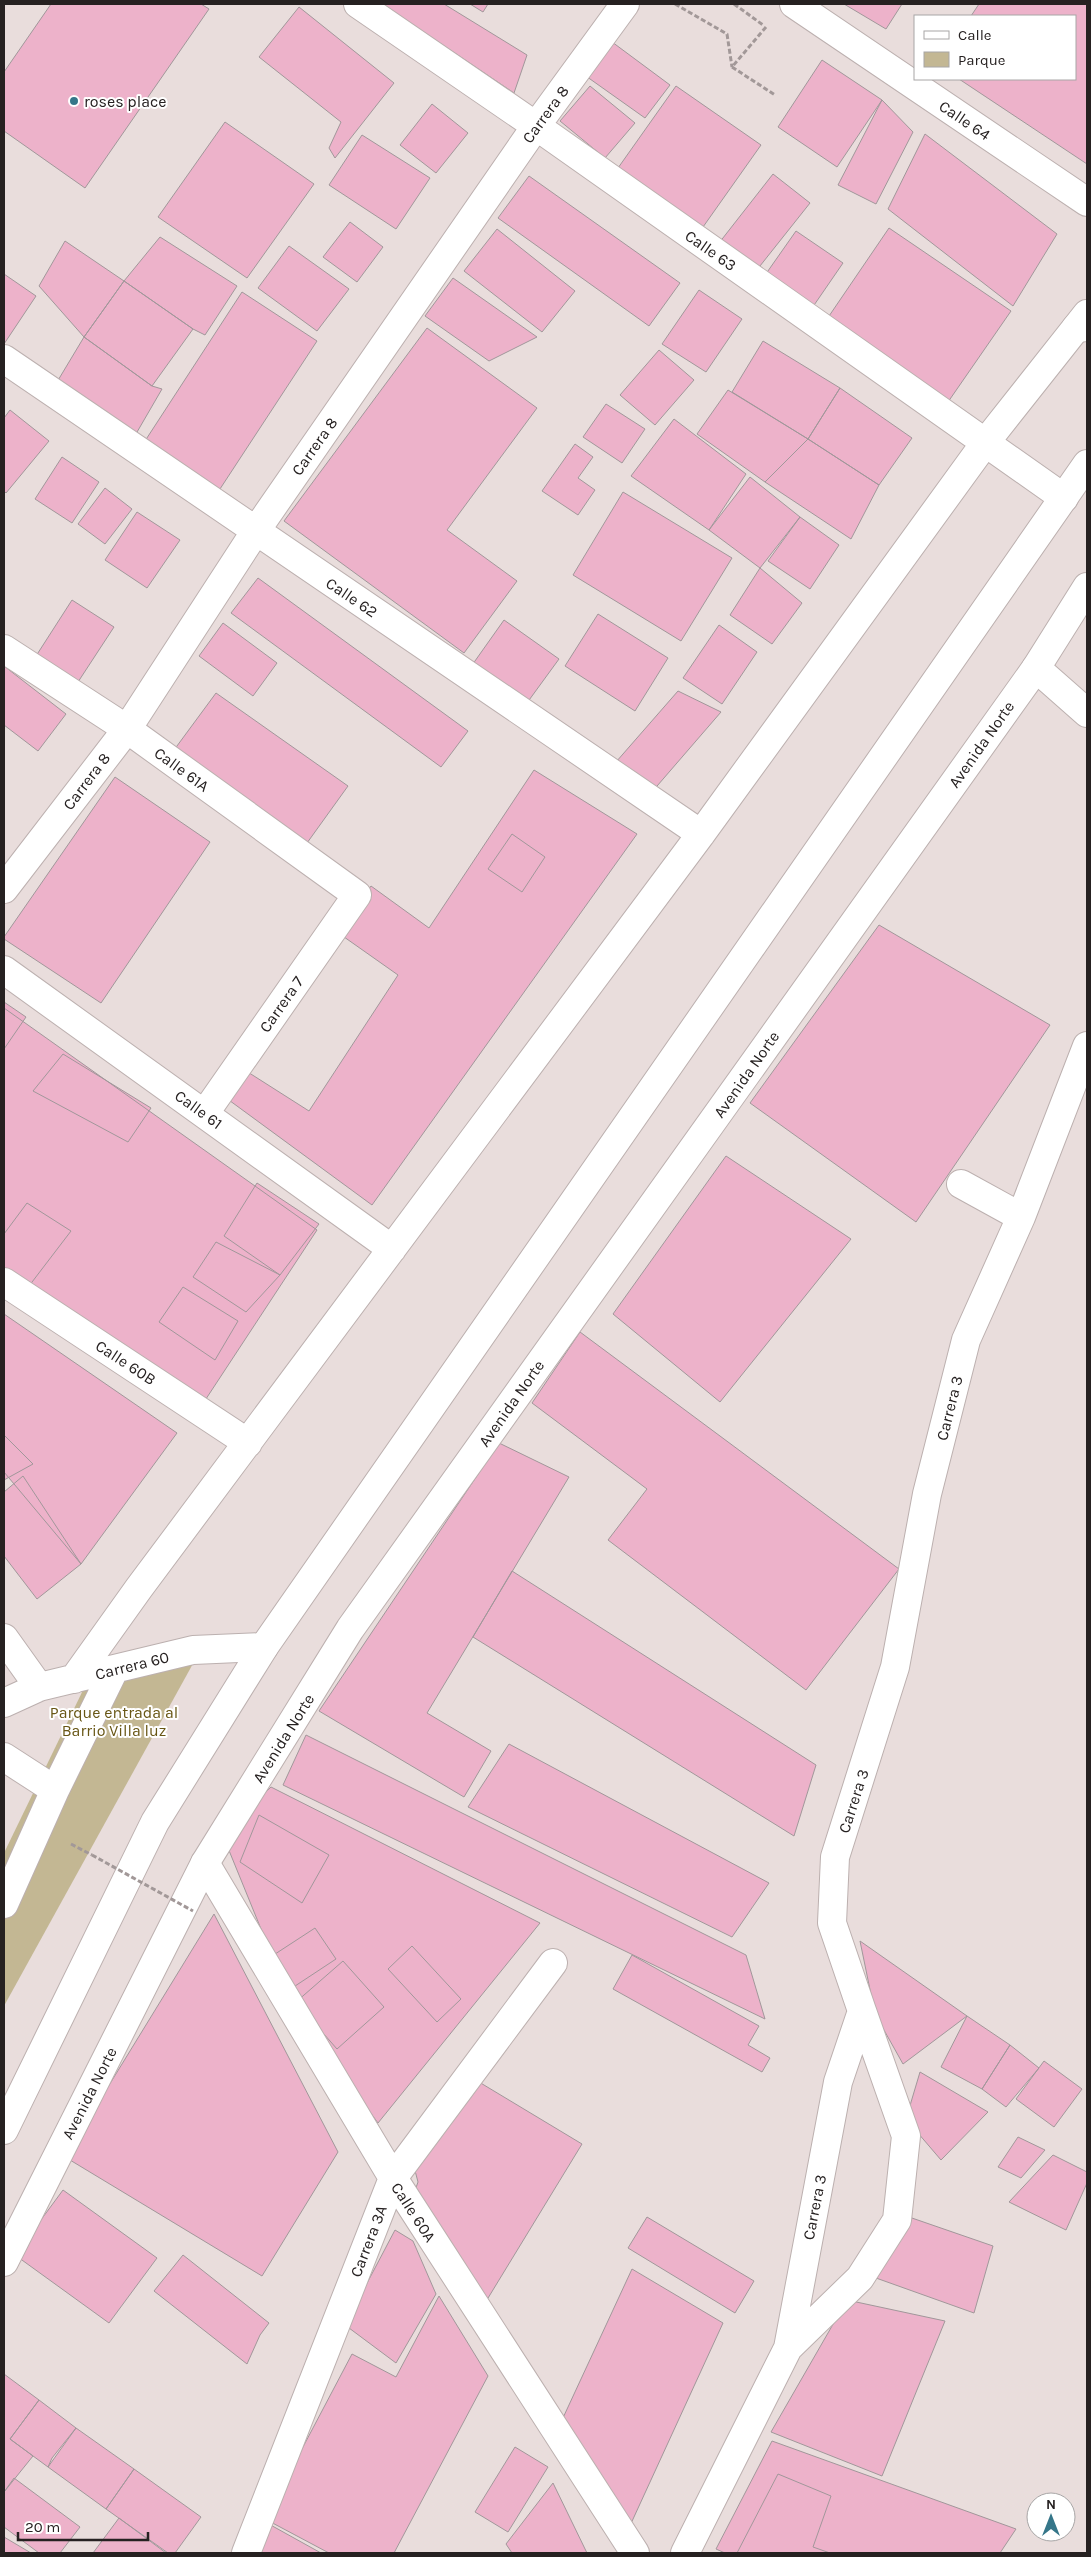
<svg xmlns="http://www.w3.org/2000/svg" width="1091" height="2557" font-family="Karla,sans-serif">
	<rect width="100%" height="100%" fill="#e9dddc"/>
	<path fill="#c3b793" d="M195 1660 4 2006V1853L86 1684Z"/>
	<path fill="#edb2ca" stroke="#a1979a" d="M51 4H201L209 9 85 188 4 131V72Z
		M382 4H444L527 55 514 93Z
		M470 4H488L483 12Z
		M844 4H902L886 29Z
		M979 4H1087V164L959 79H1075V16H971Z
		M299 7 394 83 335 158 329 148 341 122 259 57Z
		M608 39 670 85 645 118 583 74Z
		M822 60 882 100 837 167 778 127Z
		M590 86 635 123 605 158 560 121Z
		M676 86 761 145 703 227 618 168Z
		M882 100 913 132 876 204 838 185Z
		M432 104 468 133 436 173 400 145Z
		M225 122 314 184 247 278 158 217Z
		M925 134 1057 234 1013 306 888 209Z
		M362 135 430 178 396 229 329 185Z
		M773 174 810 203 756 271 719 243Z
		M529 176 680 283 649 326 498 218Z
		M350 222 383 247 357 282 323 257Z
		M889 228 1011 311 948 402 827 319Z
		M497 229 575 291 542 332 464 271Z
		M796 231 843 263 810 311 763 278Z
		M160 237 237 286 205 335 193 329 124 281Z
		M65 241 124 281 84 337 39 286Z
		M289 246 349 289 317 331 258 288Z
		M4 274 36 296 4 344Z
		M453 278 537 337 489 361 425 316Z
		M124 281 193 329 152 386 84 337Z
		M699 290 742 319 706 372 662 344Z
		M242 292 317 341 218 492 143 444Z
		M427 328 537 408 447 530 517 581 464 653 284 521Z
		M84 337 152 386 162 389 133 439 54 387Z
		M763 341 840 388 808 439 732 392Z
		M659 350 694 380 655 425 620 395Z
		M840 388 912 438 879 485 808 439Z
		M728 390 808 439 765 482 697 434Z
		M606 404 645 429 622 463 583 437Z
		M10 410 49 441 6 493 4 491V418Z
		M674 419 746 474 709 530 631 476Z
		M808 439 879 485 851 539 765 482Z
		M575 444 593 457 578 478 595 490 578 515 542 491Z
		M62 457 99 482 72 523 35 499Z
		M750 477 800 517 760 568 709 530Z
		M105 488 132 509 105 544 78 524Z
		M623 492 732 558 681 641 573 575Z
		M137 512 180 540 147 588 105 560Z
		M800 517 839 545 810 589 768 561Z
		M760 568 802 603 772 644 730 615Z
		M258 578 468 731 441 767 231 613Z
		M72 600 114 627 78 682 36 656Z
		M598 614 668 658 635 711 565 666Z
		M504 620 559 659 524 707 470 668Z
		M223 623 277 663 253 696 199 656Z
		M719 625 757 652 722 704 683 678Z
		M4 666 66 714 38 751 4 725Z
		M678 691 721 712 651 793 616 762Z
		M216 693 348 786 307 843 174 750Z
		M534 770 637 834 372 1205 222 1095 243 1069 309 1111 398 975 337 932 371 886 429 928Z
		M115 777 210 842 101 1003 4 939V937Z
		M512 834 545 857 522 892 488 869Z
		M879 925 1050 1025 916 1222 750 1103Z
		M4 1002 26 1017 4 1049Z
		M4 1008 317 1230 200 1408 4 1277Z
		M63 1054 151 1108 128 1142 33 1091Z
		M726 1156 851 1239 720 1402 613 1314Z
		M257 1183 319 1224 280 1275 224 1236Z
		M27 1203 71 1231 29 1286 4 1269V1234Z
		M216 1242 280 1275 246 1312 193 1277Z
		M183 1287 238 1321 215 1360 159 1322Z
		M4 1314 177 1433 81 1564 4 1472Z
		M580 1332 899 1569 806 1690 608 1540 647 1489 532 1403Z
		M4 1435 33 1464 4 1480Z
		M499 1443 569 1477 427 1713 491 1751 464 1797 319 1711Z
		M23 1476 81 1564 37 1599 4 1556V1492Z
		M512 1571 816 1765 794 1836 473 1637Z
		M306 1735 746 1955 765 2019 283 1785Z
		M509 1744 769 1883 732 1937 468 1807Z
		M271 1787 540 1923 378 2123 292 2005 228 1848 247 1810Z
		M259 1815 329 1855 302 1903 240 1862Z
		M214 1914 338 2152 262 2276 65 2157Z
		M315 1928 336 1959 289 1990 269 1958Z
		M860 1941 967 2016 903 2064 875 2014Z
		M412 1946 461 1999 437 2022 388 1969Z
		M632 1955 759 2026 748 2045 770 2058 762 2072 613 1989Z
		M343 1961 384 2007 337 2049 296 2002Z
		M967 2016 1010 2045 982 2089 941 2067Z
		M1010 2045 1039 2068 1006 2107 982 2089Z
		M1044 2061 1082 2089 1054 2127 1016 2099Z
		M920 2072 988 2112 941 2160 906 2119Z
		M474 2079 582 2144 485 2303 411 2202 418 2182 413 2163Z
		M1018 2137 1045 2150 1021 2178 998 2167Z
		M1053 2155 1087 2172V2183L1066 2230 1009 2202Z
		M63 2190 157 2258 109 2323 15 2255Z
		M647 2217 754 2281 735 2313 628 2248Z
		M909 2217 993 2246 974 2313 876 2278Z
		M395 2230 413 2241 436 2294 396 2363 345 2325Z
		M183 2255 269 2323 260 2335 247 2364 154 2291Z
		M632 2269 723 2323 628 2530 562 2420Z
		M439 2296 488 2376 394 2553H329L265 2519 352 2354 396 2377Z
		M847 2300 945 2321 882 2476 771 2432Z
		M4 2374 39 2400 10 2439 33 2456 4 2492Z
		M39 2400 76 2428 52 2458 48 2467 10 2439Z
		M76 2428 134 2469 106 2509 48 2467Z
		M772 2441 1016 2529 1000 2553H725L716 2549Z
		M515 2447 548 2467 508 2532 475 2512Z
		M134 2469 201 2517 175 2553H168L106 2509Z
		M778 2474 831 2496 813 2547 830 2553H737Z
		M14 2478 80 2527 60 2553H39L4 2527V2492Z
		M553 2483 587 2553H512L506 2544Z
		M119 2518 166 2553H93Z
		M267 2523 321 2553H251Z
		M4 2537 31 2553H4Z"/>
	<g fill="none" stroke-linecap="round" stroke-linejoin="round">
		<defs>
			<path id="minor" d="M358 4 536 126 1064 498
				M794 4 1087 202
				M4 359 701 834
				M4 649 127 729 357 895 205 1113
				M1036 668 1087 713
				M4 889 127 729 255 532 536 126 625 4
				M4 970 392 1249
				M961 1184 1021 1217
				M4 1282 248 1443
				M4 1638 39 1687
				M74 1679 139 1588 701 834 985 443 1087 314
				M4 1703 39 1687 193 1650 264 1647
				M4 1757 55 1790
				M205 1863 393 2178 635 2553
				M4 1904 55 1790 114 1670
				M788 2348 860 2278 897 2220 906 2136 862 2011
				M246 2553 393 2178 553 1963
				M685 2553 788 2348 838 2082 862 2011 832 1923 835 1857 895 1667 927 1494 966 1340 1021 1217 1087 1046"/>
			<path id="major" d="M1076 328 1087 327
				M4 2130 155 1822 264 1647 1087 464
				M4 2262 205 1863 350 1629 1036 668 1087 587"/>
		</defs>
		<use href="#minor" stroke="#bcb0af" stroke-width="30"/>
		<use href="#major" stroke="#bcb0af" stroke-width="30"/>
		<path stroke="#a29898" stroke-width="3" stroke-dasharray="5 2.5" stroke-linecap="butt" d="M675 4 727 34 732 67
			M734 4 763 25
			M766 27 732 67 775 95
			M71 1844 92 1855"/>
		<use href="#minor" stroke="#fff" stroke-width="28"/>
		<use href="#major" stroke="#fff" stroke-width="28"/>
		<path stroke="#a29898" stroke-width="3" stroke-dasharray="5 2.5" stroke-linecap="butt" d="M92 1855 193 1911"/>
	</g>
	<circle fill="#357689" stroke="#fff" stroke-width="2" cx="74" cy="101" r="5"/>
	<g text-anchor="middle" stroke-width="4" stroke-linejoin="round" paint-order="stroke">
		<g font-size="16" fill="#262121" stroke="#fff" text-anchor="start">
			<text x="84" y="107">roses place</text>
		</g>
		<g font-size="16" fill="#262121" stroke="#fff">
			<text transform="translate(545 114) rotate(-54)" y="6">Carrera 8</text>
			<text transform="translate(965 120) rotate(34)" y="6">Calle 64</text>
			<text transform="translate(711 250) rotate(35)" y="6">Calle 63</text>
			<text transform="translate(314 446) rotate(-55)" y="6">Carrera 8</text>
			<text transform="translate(352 597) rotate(34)" y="6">Calle 62</text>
			<text transform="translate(981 744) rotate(-55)" y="6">Avenida Norte</text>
			<text transform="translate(182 769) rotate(36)" y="6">Calle 61A</text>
			<text transform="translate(86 781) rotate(-53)" y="6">Carrera 8</text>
			<text transform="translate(281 1004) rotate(-55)" y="6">Carrera 7</text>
			<text transform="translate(746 1074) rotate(-55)" y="6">Avenida Norte</text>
			<text transform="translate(199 1109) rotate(36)" y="6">Calle 61</text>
			<text transform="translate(126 1362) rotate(33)" y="6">Calle 60B</text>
			<text transform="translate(511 1403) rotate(-55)" y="6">Avenida Norte</text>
			<text transform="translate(949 1408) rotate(-76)" y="6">Carrera 3</text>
			<text transform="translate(132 1665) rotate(-14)" y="6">Carrera 60</text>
			<text transform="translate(283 1738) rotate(-58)" y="6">Avenida Norte</text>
			<text transform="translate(853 1801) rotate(-72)" y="6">Carrera 3</text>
			<text transform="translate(89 2093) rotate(-63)" y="6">Avenida Norte</text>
			<text transform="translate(814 2207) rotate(-79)" y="6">Carrera 3</text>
			<text transform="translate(414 2212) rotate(57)" y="6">Calle 60A</text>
			<text transform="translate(368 2241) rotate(-69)" y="6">Carrera 3A</text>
		</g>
		<g font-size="16" fill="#685615" stroke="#fff">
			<text x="114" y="1718">Parque entrada al<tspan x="114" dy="18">Barrio Villa luz</tspan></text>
		</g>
	</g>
	<rect width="1091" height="2557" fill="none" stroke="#262121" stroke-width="10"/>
	<rect x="914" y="15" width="162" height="65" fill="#ffffff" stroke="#a8a6a6"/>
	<rect x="924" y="31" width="25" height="8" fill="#ffffff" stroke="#a8a6a6"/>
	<text x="958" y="40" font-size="15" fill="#262121">Calle</text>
	<rect x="924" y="52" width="25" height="15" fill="#c3b793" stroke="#a8a6a6"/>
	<text x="958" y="65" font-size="15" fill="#262121">Parque</text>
	<g transform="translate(1051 2517)"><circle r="24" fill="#ffffff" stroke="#a8a6a6"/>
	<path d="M0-4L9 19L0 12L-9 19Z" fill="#357689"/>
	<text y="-8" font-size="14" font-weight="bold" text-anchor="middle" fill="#262121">N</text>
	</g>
	<path d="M18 2532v8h130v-8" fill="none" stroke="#262121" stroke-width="2.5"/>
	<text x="25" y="2532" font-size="15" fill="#262121" stroke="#ffffff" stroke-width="4" paint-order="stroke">20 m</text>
</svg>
